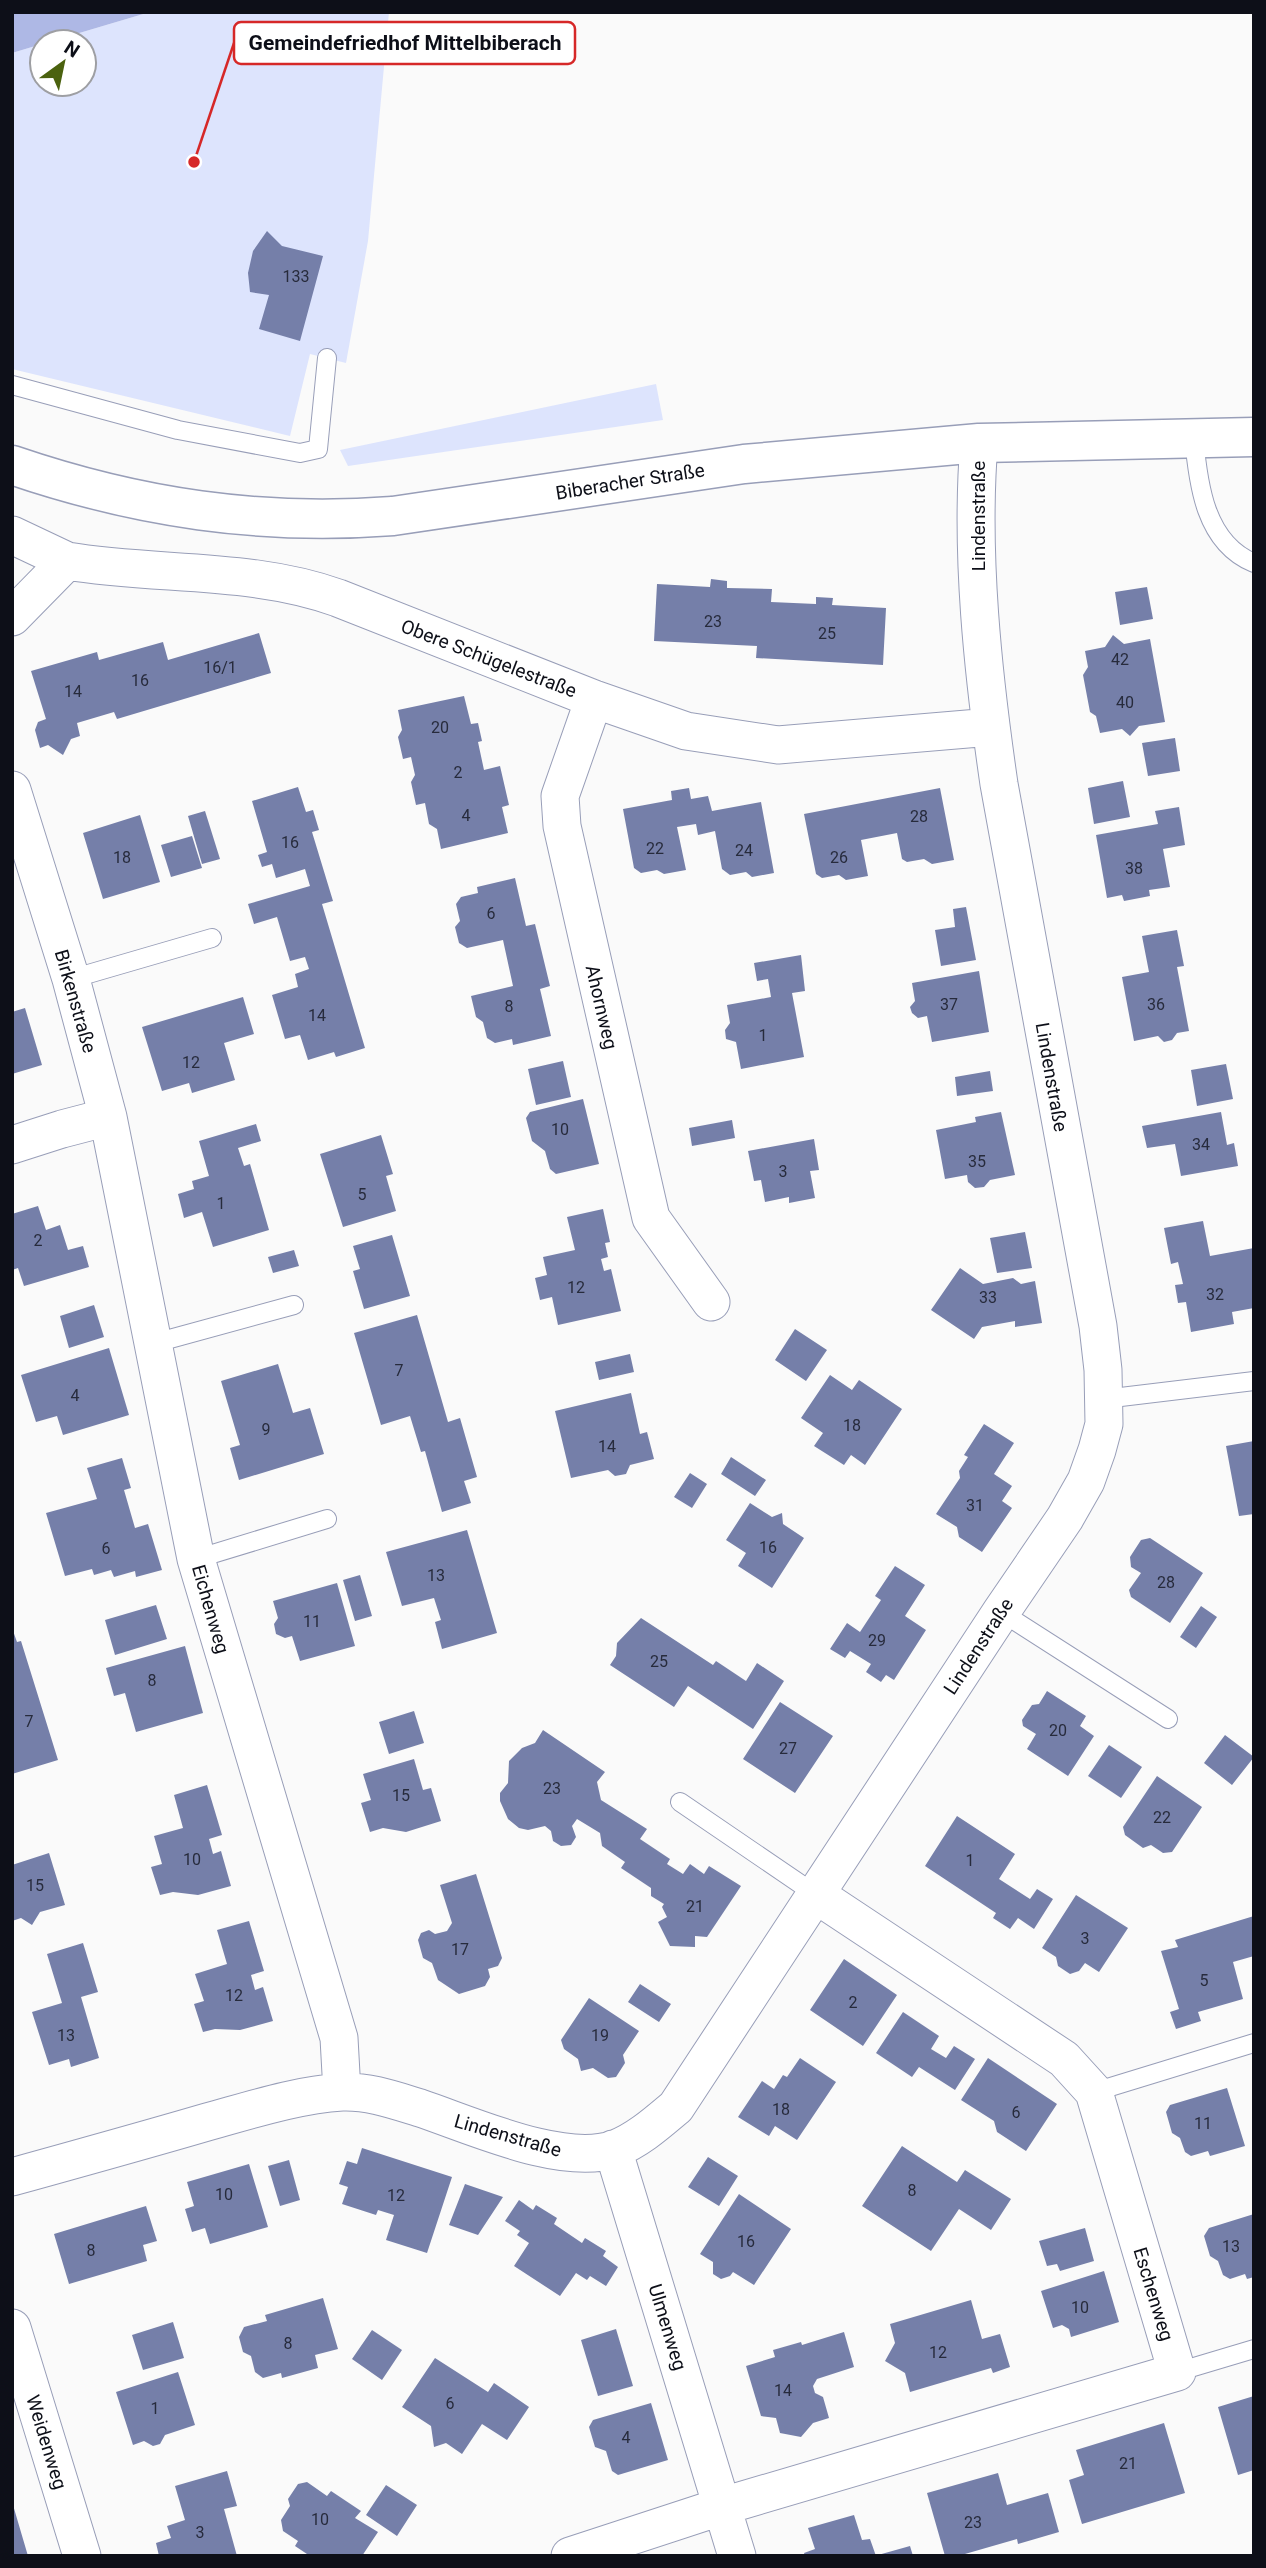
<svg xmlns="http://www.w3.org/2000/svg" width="1266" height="2568" font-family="Roboto,sans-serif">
	<rect width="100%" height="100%" fill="#fafafa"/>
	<path fill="#dde4fd" d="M150 12H389L368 241 346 363 310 354 290 436 12 369V53L42 44V84H84V42H49Z
		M656 384 663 420 348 466 340 450Z"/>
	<path fill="#aeb8e5" d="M12 12H150L49 42H42V44L12 53Z"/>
	<path fill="#757fa9" d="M267 231 282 246 323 256 300 341 259 329 269 295 250 292 248 273 253 251Z
		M711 579 727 581V588L772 589 771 602 816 604V597L833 598 832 605 886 608 883 665 756 658 757 646 654 641 657 584 710 587Z
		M1147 587 1153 619 1120 625 1115 592Z
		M259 633 271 673 117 719 114 712 77 723 80 736 71 739 63 755 48 745 40 748 35 730 38 722 46 719 31 671 97 652 99 660 163 642 168 660Z
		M1113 635 1124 644 1150 639 1165 722 1139 726 1130 736 1122 729 1100 733 1096 716 1090 712 1083 675 1088 667 1085 651 1105 647Z
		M464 696 471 724 478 723 482 741 478 742 484 770 500 766 509 805 502 807 508 833 441 849 437 829 429 824 425 803 416 805 411 782 415 775 411 757 403 759 398 737 402 730 398 710Z
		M1175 738 1180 771 1148 776 1142 743Z
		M1123 781 1130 817 1094 824 1088 788Z
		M298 787 306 812 313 810 319 830 312 832 333 901 322 904 365 1048 336 1057 334 1052 308 1060 300 1035 285 1039 272 995 298 987 295 974 309 969 305 957 290 961 277 917 254 924 248 904 310 886 305 869 276 878 272 864 262 867 258 855 267 852 252 801Z
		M689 788 691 799 708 796 712 811 761 802 774 873 752 877 746 872 730 875 722 869 715 831 698 835 696 824 677 827 686 870 664 874 657 870 641 873 634 868 623 809 672 800 671 791Z
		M940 788 954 860 932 864 924 859 907 862 902 859 897 833 861 840 868 876 846 880 839 875 822 878 816 874 804 814Z
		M1179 807 1185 845 1163 849 1170 887 1149 890 1150 896 1124 901 1122 895 1107 898 1096 835 1158 824 1155 811Z
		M205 811 220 859 202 864 188 816Z
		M140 815 160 882 103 899 83 833Z
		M192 836 202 868 171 877 161 845Z
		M515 878 526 926 535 924 550 986 540 989 551 1036 513 1045 512 1039 495 1043 487 1038 483 1022 476 1017 471 996 513 986 503 940 467 948 459 943 455 927 460 921 456 904 461 897 478 893 477 887Z
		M966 907 976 960 941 966 935 930 955 927 953 909Z
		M1177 930 1184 966 1177 967 1189 1031 1177 1033 1172 1040 1164 1042 1158 1036 1134 1041 1122 977 1149 972 1142 936Z
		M801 955 805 991 792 993 804 1057 741 1069 736 1042 726 1039 725 1030 730 1023 727 1005 771 997 768 979 757 981 754 963Z
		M979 971 989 1032 932 1042 927 1016 918 1018 912 1013 910 1007 915 1001 912 983Z
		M243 997 254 1034 224 1043 235 1080 192 1093 189 1083 162 1091 142 1027Z
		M25 1008 42 1065 12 1074V1012Z
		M563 1061 571 1097 536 1105 528 1069Z
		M1226 1064 1233 1099 1197 1106 1191 1070Z
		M990 1071 993 1091 957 1096 955 1077Z
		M583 1099 599 1164 556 1174 550 1169 545 1151 532 1141 526 1118 530 1112Z
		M1001 1112 1015 1175 990 1180 984 1187 975 1188 968 1182 967 1175 945 1179 936 1130 976 1122 975 1117Z
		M1221 1112 1227 1145 1234 1143 1238 1166 1181 1176 1175 1144 1147 1148 1142 1126Z
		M732 1120 735 1138 692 1146 689 1128Z
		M256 1124 261 1141 238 1148 244 1166 250 1164 269 1230 213 1247 202 1212 184 1218 178 1194 194 1189 192 1181 209 1176 199 1141Z
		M381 1135 393 1174 386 1176 396 1211 343 1227 320 1154Z
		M814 1139 819 1170 810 1171 815 1198 789 1203V1197L765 1202 761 1180 754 1181 748 1151Z
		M38 1206 46 1230 60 1225 68 1250 83 1246 89 1267 24 1286 18 1268 12 1270V1214Z
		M603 1209 610 1242 605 1243 608 1257 601 1259 604 1271 611 1269 621 1311 558 1325 552 1297 540 1300 535 1278 547 1275 543 1257 575 1250 567 1217Z
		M1203 1221 1210 1256 1254 1248V1308L1232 1312 1234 1324 1191 1332 1186 1302 1178 1303 1175 1285 1183 1284 1178 1262 1171 1264 1164 1228Z
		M1025 1232 1032 1268 997 1273 990 1238Z
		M392 1235 410 1296 364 1309 353 1271 360 1269 353 1246Z
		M294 1250 299 1266 273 1273 268 1257Z
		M960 1268 983 1284 1013 1278 1021 1284 1035 1281 1042 1323 1015 1327V1321L982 1327 974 1339 931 1310Z
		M94 1305 104 1337 69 1348 60 1316Z
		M417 1315 448 1422 460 1418 477 1477 464 1481 471 1503 442 1512 425 1451 421 1452 410 1416 381 1425 354 1333Z
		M795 1329 827 1350 806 1381 775 1360Z
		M109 1348 129 1415 63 1435 57 1416 36 1422 21 1375Z
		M630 1354 634 1372 599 1380 595 1362Z
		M278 1364 293 1413 310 1408 324 1454 239 1480 230 1448 240 1445 221 1381Z
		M830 1375 852 1390 859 1380 902 1409 865 1465 851 1455 844 1465 814 1446 823 1433 801 1418Z
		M631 1393 640 1434 647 1432 654 1459 630 1465 626 1474 615 1476 608 1470 571 1478 555 1411Z
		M984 1424 1014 1443 994 1474 1012 1486 1002 1501 1012 1508 982 1552 959 1537 957 1527 936 1514 960 1478 959 1471 968 1457 964 1455Z
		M1254 1441V1514L1239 1516 1226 1446Z
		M731 1457 766 1480 755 1496 721 1474Z
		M122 1458 131 1488 124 1490 135 1528 148 1524 162 1570 136 1577 135 1571 114 1577 111 1570 94 1575 92 1569 65 1576 46 1513 97 1499 87 1468Z
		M690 1473 707 1484 692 1508 674 1497Z
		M750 1503 772 1517 782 1513 783 1524 804 1538 772 1588 738 1566 746 1553 726 1540Z
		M467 1530 497 1633 442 1649 435 1622 441 1620 434 1598 402 1606 386 1552Z
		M1150 1538 1203 1573 1170 1623 1131 1597 1129 1590 1141 1573 1131 1567 1130 1557 1141 1540Z
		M895 1566 925 1585 905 1616 926 1630 894 1680 886 1675 881 1682 866 1672 871 1664 850 1651 845 1658 830 1649 847 1623 860 1632 881 1600 875 1596Z
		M360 1575 372 1616 355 1621 343 1580Z
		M337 1583 355 1646 300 1661 292 1636 285 1638 276 1634 274 1624 278 1618 273 1601Z
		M156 1605 167 1639 115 1655 105 1620Z
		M1201 1606 1217 1617 1196 1648 1180 1637Z
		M641 1618 713 1665 716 1661 746 1681 757 1663 784 1681 753 1729 688 1686 674 1707 610 1665 616 1656 617 1643Z
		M12 1628 17 1642 21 1641 58 1760 12 1774Z
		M185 1646 203 1713 136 1732 125 1693 114 1696 106 1668Z
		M1047 1691 1086 1716 1080 1726 1094 1736 1068 1776 1027 1749 1036 1734 1023 1726 1022 1720 1032 1705 1039 1704Z
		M780 1702 833 1736 795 1793 743 1759Z
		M414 1711 424 1743 389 1754 379 1722Z
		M543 1730 605 1772 597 1782 601 1800 647 1829 640 1839 670 1859 667 1864 683 1874 690 1864 704 1874 709 1866 741 1886 707 1937 695 1936V1947L670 1946 658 1922 667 1917 662 1907 664 1904 651 1896V1888L621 1868 625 1862 602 1846 600 1833 577 1819 572 1826 576 1837 571 1845 561 1846 553 1841 551 1831 545 1826 528 1830 519 1828 508 1819 500 1801V1793L508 1783 509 1761 522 1748 535 1743Z
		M1225 1735 1254 1757 1232 1785 1204 1763Z
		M1109 1745 1142 1767 1121 1798 1088 1776Z
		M414 1759 423 1790 431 1788 441 1821 406 1832 383 1828 370 1832 361 1803 371 1800 363 1774Z
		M1157 1776 1202 1807 1172 1852 1163 1853 1151 1845 1143 1848 1125 1835 1123 1827Z
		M207 1785 222 1835 209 1839 213 1854 221 1851 231 1886 198 1895 173 1892 160 1895 151 1867 162 1864 154 1836 183 1828 174 1795Z
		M957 1816 1015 1854 999 1879 1030 1899 1037 1889 1053 1899 1034 1929 1018 1918 1010 1929 993 1918 996 1913 925 1866Z
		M49 1853 65 1905 40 1912 32 1925 21 1918 12 1921V1865Z
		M476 1874 502 1958 498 1966 488 1969 490 1977 485 1986 459 1994 438 1980 432 1963 423 1958 418 1940 421 1933 429 1930 435 1934 447 1931 452 1923 440 1885Z
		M1076 1895 1128 1928 1099 1972 1085 1963 1079 1971 1070 1974 1058 1966 1056 1957 1042 1948Z
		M1254 1916V1956L1233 1962 1243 1999 1198 2012 1201 2021 1176 2029 1170 2012 1179 2009 1161 1951 1178 1947 1175 1940Z
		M249 1921 264 1971 251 1975 255 1990 263 1987 273 2021 240 2030 215 2029 203 2032 194 2004 204 2001 195 1974 227 1964 217 1930Z
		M83 1943 98 1992 81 1997 99 2058 71 2067 69 2059 49 2065 32 2012 62 2003 47 1954Z
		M844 1959 897 1995 863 2046 810 2010Z
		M640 1984 671 2004 659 2022 628 2002Z
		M589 1998 639 2031 623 2055 625 2063 616 2077 608 2078 593 2068 581 2071 578 2059 564 2049 561 2040Z
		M903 2012 939 2036 931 2049 946 2058 954 2046 975 2059 955 2090 919 2067 912 2077 876 2053Z
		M800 2058 836 2082 797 2140 775 2126 769 2136 738 2117 762 2081 774 2089 783 2075 787 2077Z
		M988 2058 1057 2104 1026 2151 997 2132 994 2121 961 2100Z
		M1227 2088 1245 2146 1210 2156 1208 2151 1191 2156 1185 2152 1180 2138 1172 2133 1166 2112 1170 2105Z
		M902 2146 957 2182 965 2170 1011 2199 991 2230 959 2209 931 2251 862 2206Z
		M362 2148 452 2177 427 2253 386 2240 394 2215 378 2210 376 2215 342 2204 348 2187 339 2184 347 2161 357 2164Z
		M708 2157 738 2176 719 2206 688 2187Z
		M289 2160 300 2200 280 2206 268 2166Z
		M249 2164 268 2227 210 2244 205 2228 192 2232 185 2209 194 2206 187 2182Z
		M465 2184 503 2197 478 2235 449 2225Z
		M739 2194 791 2229 754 2285 733 2272 730 2276 721 2279 713 2274V2262L700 2254Z
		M519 2200 533 2210 536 2205 557 2218 554 2224 582 2243 585 2238 606 2251 603 2256 618 2267 606 2286 590 2276 587 2280 576 2273 560 2296 514 2266 529 2243 517 2235 520 2231 505 2221Z
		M146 2206 157 2241 143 2245 147 2261 69 2284 54 2234Z
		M1254 2214V2277L1247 2279 1245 2274 1230 2279 1223 2275 1218 2261 1210 2256 1204 2236 1209 2228Z
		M1085 2228 1094 2261 1060 2271 1057 2264 1047 2266 1039 2241Z
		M1104 2271 1119 2322 1071 2337 1069 2329 1062 2325 1053 2328 1041 2291Z
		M323 2298 338 2349 315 2355 318 2368 282 2378 281 2373 263 2378 255 2372 251 2356 243 2352 239 2337 244 2327 267 2321 265 2315Z
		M971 2300 982 2339 1000 2334 1010 2367 993 2373 991 2368 910 2392 905 2373 885 2361 895 2343 890 2324Z
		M173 2322 184 2358 143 2370 132 2335Z
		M616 2329 633 2386 598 2396 581 2340Z
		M372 2330 402 2350 382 2380 352 2359Z
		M844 2332 854 2367 817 2379 813 2386 815 2393 823 2397 829 2418 813 2423 801 2437 780 2433 776 2418 761 2416 746 2366 775 2357 773 2350 801 2342 802 2345Z
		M435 2358 488 2392 494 2383 529 2407 507 2440 482 2424 462 2454 446 2443 434 2447 431 2426 402 2407Z
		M178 2372 195 2425 165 2435 160 2444 153 2446 144 2441 133 2445 116 2392Z
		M1254 2396V2470L1238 2475 1218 2407Z
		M651 2403 668 2460 618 2475 612 2471 606 2451 595 2447 589 2427 593 2420Z
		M1164 2423 1185 2493 1082 2524 1069 2480 1084 2475 1076 2450Z
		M227 2471 237 2506 224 2509 237 2556H159L156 2543 171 2538 167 2526 185 2520 175 2486Z
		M998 2473 1007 2505 1048 2493 1059 2532 1018 2544 1017 2539 958 2556H945L927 2493Z
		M307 2482 327 2496 331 2491 361 2511 355 2518 378 2532 362 2556H310L295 2546 298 2541 283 2531 281 2520 290 2506 288 2499 298 2484Z
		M386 2485 417 2505 397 2536 366 2515Z
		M12 2505H13L28 2556H12Z
		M854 2515 862 2540 870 2539 876 2556H805L804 2553 815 2549 808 2528Z
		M910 2546 913 2556H878V2555Z"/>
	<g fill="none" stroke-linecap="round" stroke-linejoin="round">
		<defs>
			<path id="service" d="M12 385 178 430 300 453 318 449 327 358
				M1194 438C1198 484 1205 543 1254 563
				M71 979 212 938
				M155 1343 294 1305
				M1104 1399 1254 1381
				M196 1559 327 1519
				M1001 1612 1168 1719
				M680 1802 815 1894
				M1094 2092 1254 2043
				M1177 2372 1254 2349"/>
			<path id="minor" d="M12 535 67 561
				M12 617 67 561C157 576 252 567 338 598L594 699 686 731 778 745 991 727
				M594 699 560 796 562 826 651 1218 711 1302
				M12 790 71 979 108 1117 62 1129 12 1145
				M108 1117 196 1559 339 2038 342 2092
				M613 2149 737 2556
				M12 2177C77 2159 142 2141 207 2122 251 2110 296 2095 342 2092 369 2091 394 2100 420 2108 471 2125 562 2167 615 2149 638 2140 657 2123 676 2107L1001 1612 1065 1518 1086 1481 1097 1450 1104 1424 1103 1370 1098 1326 999 784C983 674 970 554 979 443
				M12 2328 82 2556
				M570 2556 723 2506 1177 2372 1094 2092 1064 2059 815 1894"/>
			<path id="tertiary" d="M12 465C138 508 260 526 393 516L744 464 979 443 1254 437"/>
		</defs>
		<use href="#service" stroke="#989eb8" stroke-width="20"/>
		<use href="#minor" stroke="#989eb8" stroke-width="39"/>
		<use href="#tertiary" stroke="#989eb8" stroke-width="41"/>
		<use href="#service" stroke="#fff" stroke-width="18"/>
		<use href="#minor" stroke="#fff" stroke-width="37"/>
		<use href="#tertiary" stroke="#fff" stroke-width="38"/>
	</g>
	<g text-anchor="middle" stroke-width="5" stroke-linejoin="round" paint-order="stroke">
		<g font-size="16" fill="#272b3c">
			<text x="296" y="282">133</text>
			<text x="713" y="627">23</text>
			<text x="827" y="639">25</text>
			<text x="1120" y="665">42</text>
			<text x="220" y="673">16/1</text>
			<text x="140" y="686">16</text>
			<text x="73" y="697">14</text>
			<text x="1125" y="708">40</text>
			<text x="440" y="733">20</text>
			<text x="458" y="778">2</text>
			<text x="466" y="821">4</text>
			<text x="919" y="822">28</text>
			<text x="290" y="848">16</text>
			<text x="655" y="854">22</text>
			<text x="744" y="856">24</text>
			<text x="122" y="863">18</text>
			<text x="839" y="863">26</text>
			<text x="1134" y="874">38</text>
			<text x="491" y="919">6</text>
			<text x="949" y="1010">37</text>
			<text x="1156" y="1010">36</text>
			<text x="509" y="1012">8</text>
			<text x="317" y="1021">14</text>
			<text x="763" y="1041">1</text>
			<text x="191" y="1068">12</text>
			<text x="560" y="1135">10</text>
			<text x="1201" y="1150">34</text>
			<text x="977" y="1167">35</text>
			<text x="783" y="1177">3</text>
			<text x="362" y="1200">5</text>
			<text x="221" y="1209">1</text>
			<text x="38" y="1246">2</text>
			<text x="576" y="1293">12</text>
			<text x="1215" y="1300">32</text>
			<text x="988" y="1303">33</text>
			<text x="399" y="1376">7</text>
			<text x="75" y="1401">4</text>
			<text x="852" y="1431">18</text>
			<text x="266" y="1435">9</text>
			<text x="607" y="1452">14</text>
			<text x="975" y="1511">31</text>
			<text x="768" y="1553">16</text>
			<text x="106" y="1554">6</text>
			<text x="436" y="1581">13</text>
			<text x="1166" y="1588">28</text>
			<text x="312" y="1627">11</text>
			<text x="877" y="1646">29</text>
			<text x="659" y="1667">25</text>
			<text x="152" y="1686">8</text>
			<text x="29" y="1727">7</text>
			<text x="1058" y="1736">20</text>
			<text x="788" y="1754">27</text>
			<text x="552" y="1794">23</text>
			<text x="401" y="1801">15</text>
			<text x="1162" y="1823">22</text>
			<text x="192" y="1865">10</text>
			<text x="970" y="1866">1</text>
			<text x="35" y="1891">15</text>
			<text x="695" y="1912">21</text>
			<text x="1085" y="1944">3</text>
			<text x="460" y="1955">17</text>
			<text x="1204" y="1986">5</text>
			<text x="234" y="2001">12</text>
			<text x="853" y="2008">2</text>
			<text x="66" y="2041">13</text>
			<text x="600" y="2041">19</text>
			<text x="781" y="2115">18</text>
			<text x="1016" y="2118">6</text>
			<text x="1203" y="2129">11</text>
			<text x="912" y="2196">8</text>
			<text x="224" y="2200">10</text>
			<text x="396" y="2201">12</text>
			<text x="746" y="2247">16</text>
			<text x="1231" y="2252">13</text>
			<text x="91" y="2256">8</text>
			<text x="1080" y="2313">10</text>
			<text x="288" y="2349">8</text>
			<text x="938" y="2358">12</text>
			<text x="783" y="2396">14</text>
			<text x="450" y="2409">6</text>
			<text x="155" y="2414">1</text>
			<text x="626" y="2443">4</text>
			<text x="1128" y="2469">21</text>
			<text x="320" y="2525">10</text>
			<text x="973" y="2528">23</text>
			<text x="200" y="2538">3</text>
		</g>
		<g font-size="19" fill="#0d0f18" stroke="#fff">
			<text transform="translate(630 481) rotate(-9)" y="7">Biberacher Straße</text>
			<text transform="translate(978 516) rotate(-90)" y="7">Lindenstraße</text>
			<text transform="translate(489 658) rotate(21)" y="7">Obere Schügelestraße</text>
			<text transform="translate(76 1001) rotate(74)" y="7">Birkenstraße</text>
			<text transform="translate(602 1007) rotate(77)" y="7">Ahornweg</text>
			<text transform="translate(1052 1077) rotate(80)" y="7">Lindenstraße</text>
			<text transform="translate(211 1609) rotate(74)" y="7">Eichenweg</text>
			<text transform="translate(978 1646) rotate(-57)" y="7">Lindenstraße</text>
			<text transform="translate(508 2135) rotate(16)" y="7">Lindenstraße</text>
			<text transform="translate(1154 2294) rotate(73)" y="7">Eschenweg</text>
			<text transform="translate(668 2327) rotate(73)" y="7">Ulmenweg</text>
			<text transform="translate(47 2442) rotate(73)" y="7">Weidenweg</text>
		</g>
	</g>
	<path fill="none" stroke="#d62828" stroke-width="2.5" d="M194 162L234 43"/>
	<circle fill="#d62828" stroke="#fff" stroke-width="2.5" cx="194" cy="162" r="7"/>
	<rect fill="#fff" stroke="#d62828" stroke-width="2.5" x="234" y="22" width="341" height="42" rx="7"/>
	<g font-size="21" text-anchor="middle" font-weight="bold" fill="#0d0f18">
		<text x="405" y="50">Gemeindefriedhof Mittelbiberach</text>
	</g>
	<rect width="1266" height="2568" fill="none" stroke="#0d0f18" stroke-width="28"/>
	<g transform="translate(63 63) rotate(33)"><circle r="33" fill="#ffffff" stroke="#9e9fa3" stroke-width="2"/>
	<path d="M0-5L12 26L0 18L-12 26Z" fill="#4b620f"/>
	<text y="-10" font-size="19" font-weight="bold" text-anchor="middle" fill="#0d0f18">N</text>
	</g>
</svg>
